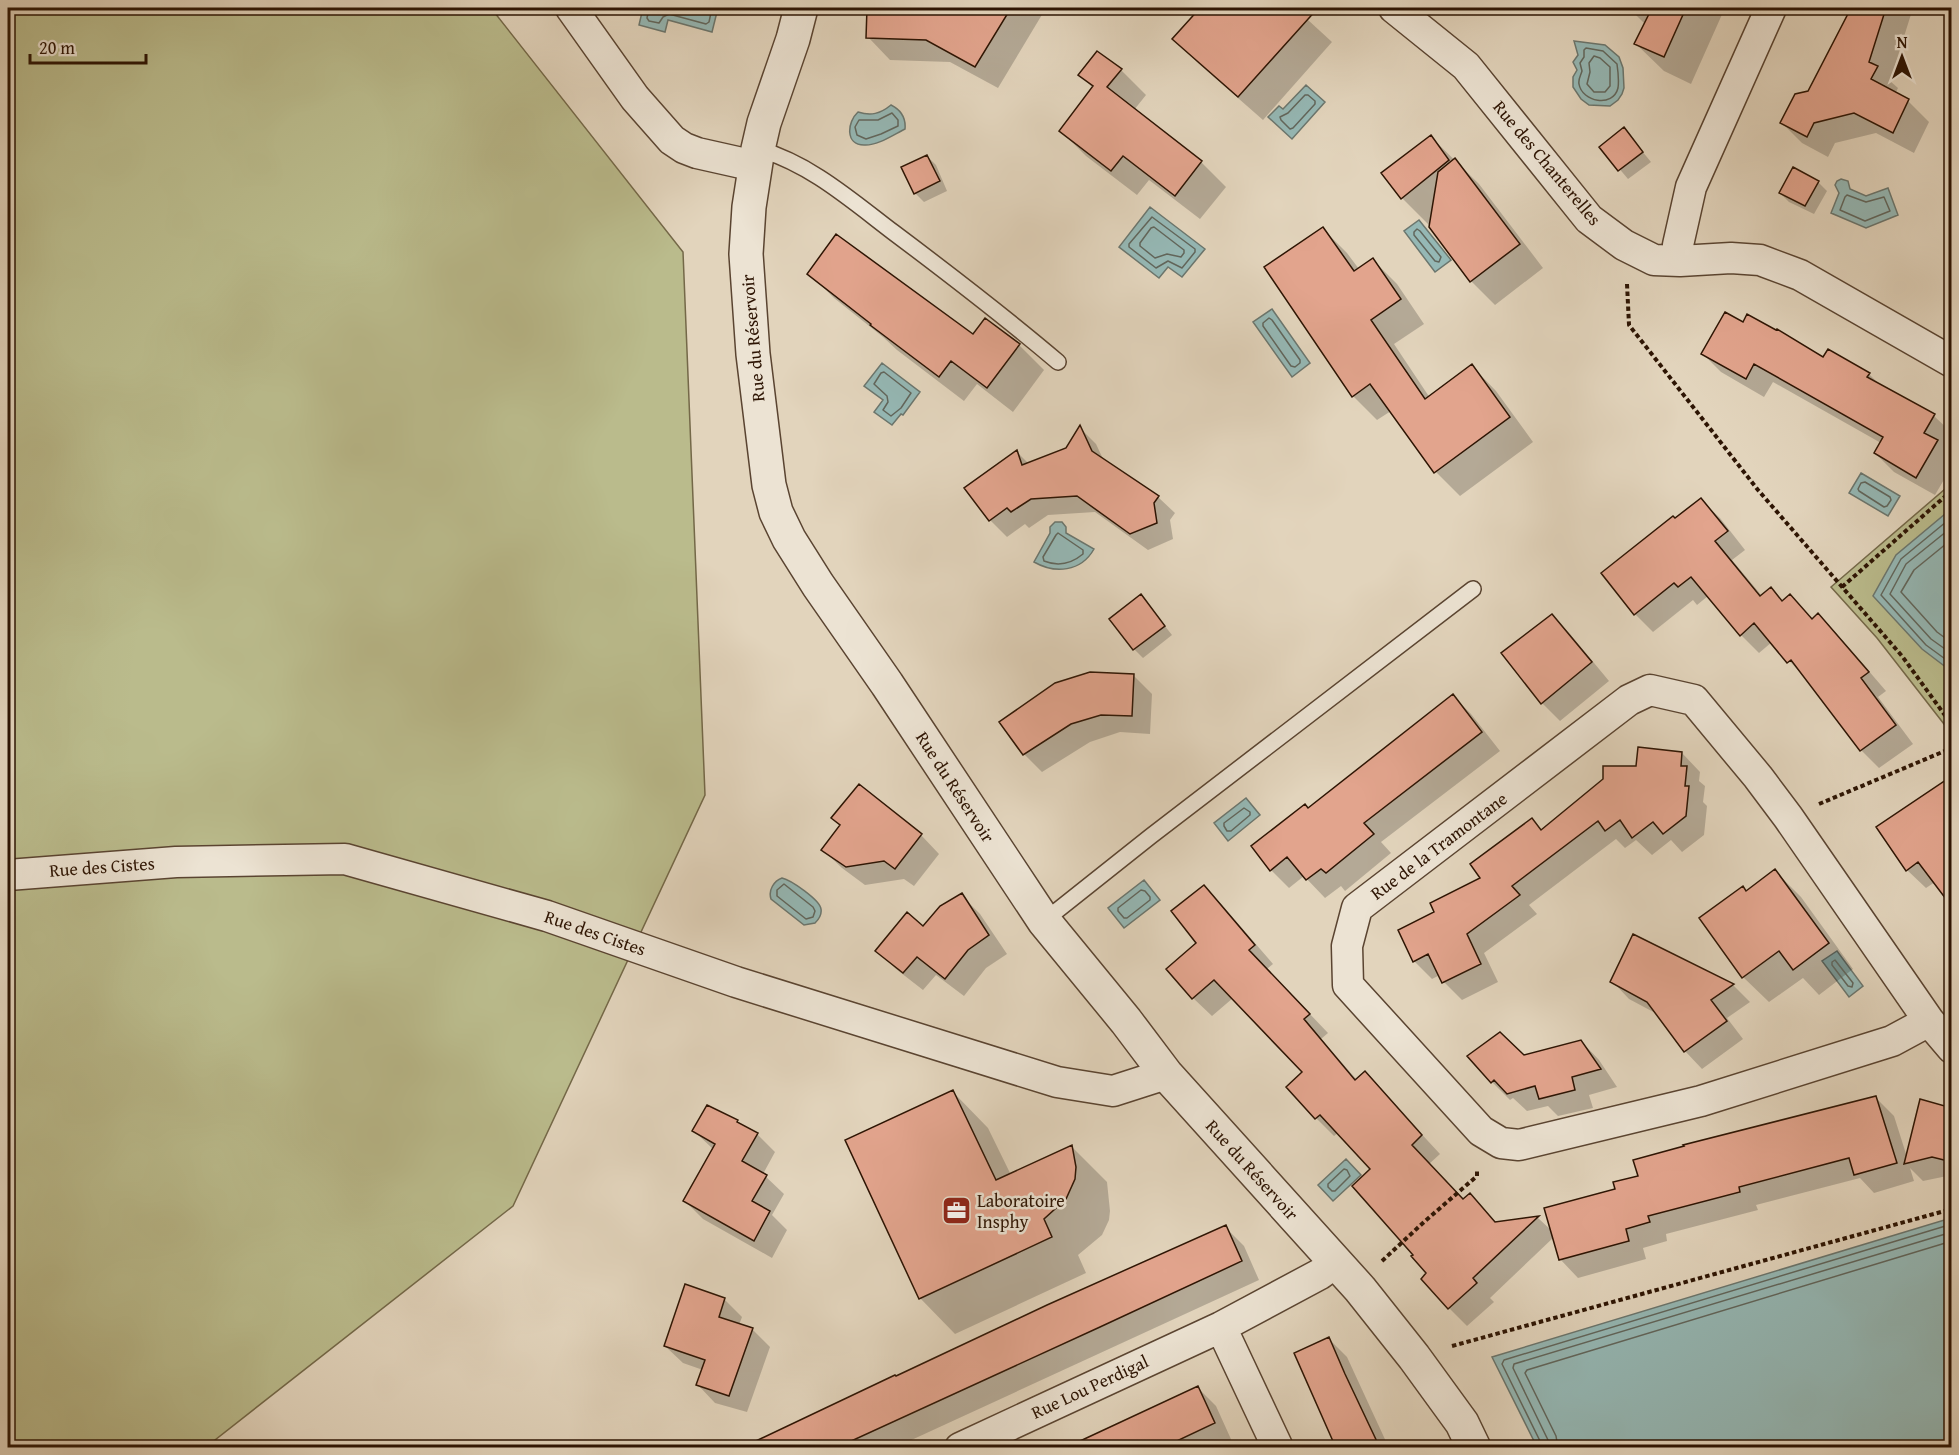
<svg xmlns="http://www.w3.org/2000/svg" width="1959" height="1455" font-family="'Gentium Book Plus',serif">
	<rect width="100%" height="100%" fill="#e2d4bc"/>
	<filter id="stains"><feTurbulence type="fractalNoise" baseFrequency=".00333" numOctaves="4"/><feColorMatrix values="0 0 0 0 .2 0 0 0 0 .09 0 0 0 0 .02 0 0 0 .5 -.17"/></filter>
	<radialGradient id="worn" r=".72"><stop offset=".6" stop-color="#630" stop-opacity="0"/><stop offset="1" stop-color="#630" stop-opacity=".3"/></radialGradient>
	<path fill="#babb8c" stroke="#746848" stroke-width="1.5" d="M8 8H491L683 252 705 795 513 1206 206 1447H8Z
		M1951 476V733L1877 638 1831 587 1945 489Z"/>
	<path fill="#95b8b5" stroke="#6b766e" stroke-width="1.5" d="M643 8H718L712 32 668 20 665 32 639 25Z
		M1574 41 1605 45 1619 57 1623 68 1624 88 1622 94 1618 100 1610 106 1589 105 1581 99 1573 87V77L1577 70 1573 62 1578 55Z
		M1306 85 1325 102 1292 139 1268 117 1279 106 1283 109Z
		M891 105C901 110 906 118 905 129 893 135 877 146 864 145 845 145 847 122 858 112 871 116 880 114 891 105Z
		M1841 179 1848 181 1850 189 1866 196 1888 188 1898 215 1866 228 1831 213 1839 193 1835 185 1837 181Z
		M1150 207 1205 249 1182 277 1168 267 1159 278 1119 247Z
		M1419 220 1451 260 1435 272 1404 231Z
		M1272 309 1310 363 1292 377 1253 322Z
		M882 363 920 392 903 415 901 414 892 425 874 412 883 400 864 386Z
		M1861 473 1900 496 1888 516 1849 493Z
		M1951 509V671L1922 649 1873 596 1896 555Z
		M1055 522H1062L1066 527V533L1094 549C1081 572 1055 574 1034 562L1050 533V527Z
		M1246 798 1260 815 1228 841 1214 823Z
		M782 878C791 880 820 900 821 909 822 915 819 919 815 923L804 925 771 899C768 890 774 881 782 878Z
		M1144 880 1160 900 1124 928 1108 908Z
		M1837 951 1863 986 1849 997 1822 961Z
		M1346 1159 1361 1175 1333 1201 1318 1185Z
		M1951 1218V1447H1537L1492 1357Z"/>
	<path fill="#0003" d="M869 8H1046L998 88 950 62 890 60 868 37Z
		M1202 8H1230L1234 11 1237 8H1295L1332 42 1263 120 1198 63 1174 39Z
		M1639 8H1721L1724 10 1691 84 1664 71 1636 44 1645 24 1636 15Z
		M1848 8H1913L1890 81 1898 88 1895 94 1908 101 1929 122 1914 153 1876 133 1835 143 1828 157 1802 143 1781 122 1809 93 1851 11Z
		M1121 70 1146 95 1134 110 1201 162 1226 187 1200 219 1149 180 1137 195 1086 156 1061 131 1093 88 1080 75Z
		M1624 129 1651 162 1628 179 1601 147Z
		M1431 137 1479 184 1543 268 1495 305 1471 281 1429 225 1402 198 1383 173Z
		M927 156 936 165 947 191 924 202 915 193Z
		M1818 182 1827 191 1814 214 1789 202 1780 193Z
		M1323 229 1347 253 1359 269 1373 260 1397 284 1424 324 1394 344 1430 398 1472 366 1496 391 1533 442 1460 496 1436 472 1391 411 1377 420 1353 396Z
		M809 273 973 337 986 320 1019 345 1044 370 1013 412 977 384 964 401 897 350 883 337 834 298Z
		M1743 324 1824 359 1869 374 1881 386 1934 416 1952 433 1944 448 1952 456V466L1935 495 1894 472 1875 453 1881 443 1773 382 1764 397 1721 372 1703 354Z
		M1080 428 1096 444 1104 461 1158 497 1175 513 1170 520 1173 539 1148 550 1095 512 1048 515 1029 528 1025 524 1007 537 990 520 966 488 1017 452 1029 464 1067 449Z
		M1701 500 1720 518 1745 550 1732 560 1762 596 1771 589 1783 602 1813 620 1818 615 1836 633 1886 691 1878 697 1913 744 1879 768 1861 750 1807 680 1772 642 1759 653 1741 635 1708 596 1697 605 1693 600 1653 632 1635 614 1675 520Z
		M1141 596 1172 635 1143 658 1134 649Z
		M1552 616 1570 634 1609 681 1560 721 1542 703Z
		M1133 675 1152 694 1150 734 1120 732 1090 742 1042 772 1024 754Z
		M1453 696 1471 714 1500 751 1381 842 1391 853 1345 891 1341 886 1325 898 1304 876 1289 888 1271 870Z
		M1682 753 1700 772 1699 781 1705 786 1703 802 1707 806 1704 835 1682 852 1671 840 1652 855 1636 840 1625 848 1616 839 1529 905 1537 914 1484 953 1498 982 1462 1000 1444 982 1440 975 1432 979 1414 961 1436 913 1483 879 1532 820 1542 831 1637 767Z
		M1952 782 1935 882 1926 888 1907 870Z
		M921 835 939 854 914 886 904 879 865 885 842 868 823 850Z
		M1775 871 1801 897 1853 969 1819 995 1803 978 1769 1002 1743 977 1746 892Z
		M1204 887 1222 905 1273 964 1267 969 1328 1033 1321 1039 1357 1080 1365 1073 1440 1154 1429 1164 1463 1201 1470 1195 1497 1223 1538 1218 1552 1231 1640 1177 1876 1098 1894 1116 1907 1157 1952 1110V1175L1923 1181 1910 1168 1914 1181 1874 1193 1860 1178 1756 1205 1758 1210 1666 1234 1667 1241 1643 1248 1646 1259 1578 1278 1560 1259 1554 1237 1490 1298 1494 1302 1467 1326 1449 1308 1415 1255 1372 1169 1338 1133 1334 1136 1316 1118 1305 1072 1233 998 1212 1016 1193 998Z
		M961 895 980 914 1007 954 986 968 964 996 936 975 923 990 896 969 878 951 923 928Z
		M1634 936 1733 985 1750 1002 1727 1018 1743 1039 1702 1069 1685 1051 1659 1015 1629 999 1612 981Z
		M1581 1041 1599 1060 1617 1087 1589 1095 1593 1108 1558 1116 1548 1106 1527 1111 1513 1098 1510 1100 1492 1082 1523 1056Z
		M953 1092 988 1128 1011 1175 1072 1147 1107 1182 1110 1211 1109 1220 1102 1235 1078 1255 1086 1273 955 1334 920 1298Z
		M708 1107 737 1121 757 1134 775 1152 763 1174 784 1194 772 1215 787 1230 772 1258 703 1219 685 1201 714 1150 694 1131Z
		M1225 1227 1244 1246 1259 1280 894 1448H747Z
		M724 1299 742 1317 739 1325 752 1329 770 1347 747 1412 715 1403 698 1385 703 1370 683 1363 665 1346Z
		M1329 1339 1347 1357 1389 1448H1338Z
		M1198 1388 1216 1406 1235 1448H1069Z"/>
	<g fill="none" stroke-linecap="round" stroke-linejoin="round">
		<path stroke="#61665c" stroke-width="1.5" d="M649 8 647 18 649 21 659 23 663 17 669 14 706 24 709 22 712 8
			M1586 48 1603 51 1617 64C1618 71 1619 81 1618 88 1613 108 1582 102 1579 84 1578 79 1581 75 1582 71L1580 63 1584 57V50Z
			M1594 56 1600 58 1610 67V86L1605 92H1594L1587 84 1590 72 1589 63Z
			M1305 95H1308L1315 101V104L1293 128 1290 129 1281 120 1280 117 1288 113Z
			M892 113 898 120V126L881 134 866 139 857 135 855 127 859 120H878Z
			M1847 195 1866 202 1884 197 1890 211 1865 221 1840 210 1845 197Z
			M1152 217 1195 249V252L1182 268 1168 261 1156 268 1129 247V244Z
			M1154 227 1184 250V253L1181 257 1167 254 1155 258 1140 246V243L1151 228Z
			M1417 229 1420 231 1441 257 1439 262 1435 261 1414 235V232Z
			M1269 318 1272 320 1300 360V363L1295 367 1291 366 1263 326V323Z
			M884 372 911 393 901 408 891 416 883 410 888 402 887 396 874 384 881 373Z
			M1865 482 1890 497 1891 500 1887 506 1884 507 1859 491 1858 489 1861 483Z
			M1952 517 1901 559 1881 595 1926 645 1952 664
			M1952 527 1906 564 1890 594 1931 639 1952 654
			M1058 533 1083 550V554C1071 564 1059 567 1044 561L1043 557 1056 535Z
			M1952 539 1914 570 1901 592 1937 632 1952 643
			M1244 808 1250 812V815L1231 831H1227L1224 826V823Z
			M784 884 813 907 815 911 813 917 806 919 777 896V890Z
			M1141 890 1145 891 1150 897V900L1127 918H1124L1118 911V908Z
			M1835 960 1853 983 1852 987 1848 986 1832 965V962Z
			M1344 1169 1347 1170 1350 1176 1335 1191H1332L1328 1187V1184Z
			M1542 1448 1541 1443 1502 1364 1504 1360 1952 1224
			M1549 1448 1548 1440 1513 1368 1514 1364 1952 1232
			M1558 1448 1556 1436 1525 1373 1527 1370 1952 1241"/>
	</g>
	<path fill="#e2a48d" stroke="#2d1403" stroke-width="1.5" d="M867 8H1011L975 67 926 40 866 38Z
		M1200 8H1318L1238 97 1172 39Z
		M1652 8H1686L1664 57 1634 44Z
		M1851 8H1886L1869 62 1878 66 1871 79 1909 99 1893 133 1854 113 1814 123 1807 137 1780 123 1795 94 1808 91Z
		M1097 51 1122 69 1107 87 1202 161 1175 196 1123 156 1111 171 1059 131 1093 86 1078 75Z
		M1624 127 1643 152 1618 171 1599 147Z
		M1431 135 1449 160 1401 199 1381 173Z
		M927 155 940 181 914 194 901 167Z
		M1455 158 1520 244 1470 282 1429 227 1438 172Z
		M1793 167 1819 181 1805 206 1779 193Z
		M1323 227 1354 271 1373 258 1401 299 1371 320 1425 399 1472 364 1510 417 1434 473 1370 384 1352 397 1264 267Z
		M836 234 973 334 985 318 1020 344 987 388 951 361 939 377 870 325 871 324 807 274Z
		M1725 312 1743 322 1747 314 1776 330 1777 329 1823 357 1828 349 1870 373 1867 377 1935 414 1924 433 1938 440 1916 478 1874 453 1883 437 1754 364 1746 379 1701 354Z
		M1080 425 1092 451 1159 496 1154 503 1157 523 1130 534 1077 496 1031 499 1011 512 1007 508 989 521 964 488 1017 450 1022 465 1066 448Z
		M1701 498 1728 531 1715 541 1760 596 1771 587 1782 601 1790 594 1812 619 1818 613 1869 672 1861 678 1896 725 1860 751 1791 660 1787 663 1754 623 1740 636 1691 577 1678 587 1674 583 1634 615 1601 573 1673 516 1675 518Z
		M1141 594 1165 626 1133 650 1109 619Z
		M1552 614 1592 662 1541 704 1501 653Z
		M1090 672 1134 674 1132 716 1101 715 1071 724 1023 755 999 722 1055 683Z
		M1453 694 1482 732 1364 823 1374 834 1326 873 1321 869 1306 880 1287 857 1270 871 1251 846 1305 804 1308 808Z
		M1638 747 1682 752 1681 766H1687L1685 786H1689L1686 816 1663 834 1653 822 1632 838 1620 820 1605 831 1598 821 1512 886 1520 895 1467 934 1481 964 1442 983 1428 954 1413 962 1398 930 1434 912 1430 903 1480 878 1470 864 1532 818 1541 830 1603 779V766H1636Z
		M1952 776V907L1918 862 1906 871 1876 827Z
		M859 784 922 834 895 869 884 861 846 867 821 850 840 825 831 818Z
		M1775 869 1829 943 1793 970 1779 951 1742 978 1699 918 1743 886 1746 891Z
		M1204 885 1255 945 1249 950 1310 1014 1304 1019 1355 1080 1365 1071 1422 1135 1412 1145 1463 1199 1470 1193 1495 1222 1539 1216 1473 1278 1477 1283 1448 1309 1421 1279 1426 1273 1411 1256 1413 1255 1352 1186 1370 1169 1320 1115 1315 1119 1286 1087 1302 1072 1214 980 1192 999 1166 969 1196 943 1171 911Z
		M962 893 989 935 968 950 945 979 917 957 903 973 875 951 907 912 923 926 940 906Z
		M1633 934 1734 984 1711 1000 1727 1021 1684 1052 1647 1002 1610 982Z
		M1500 1032 1524 1055 1581 1040 1601 1069 1572 1077 1575 1090 1539 1099 1535 1086 1507 1094 1494 1080 1491 1083 1467 1056Z
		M953 1090 996 1180 1072 1145 1076 1167 1075 1179 1066 1199 1044 1219 1052 1237 919 1299 845 1140Z
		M1876 1096 1897 1163 1854 1175 1849 1158 1739 1187 1740 1192 1648 1216 1650 1222 1626 1229 1629 1241 1559 1260 1544 1208 1615 1189 1613 1182 1638 1176 1633 1160 1684 1146 1683 1145Z
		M1920 1099 1952 1108V1162L1932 1157 1904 1164Z
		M707 1105 738 1120 737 1122 758 1133 742 1161 767 1175 752 1201 770 1211 754 1241 683 1201 715 1144 692 1131Z
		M1226 1225 1242 1261 1100 1327 836 1448H741L895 1375 896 1376 1047 1305Z
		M685 1284 725 1298 719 1317 753 1328 729 1396 696 1385 705 1360 664 1346Z
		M1329 1337 1345 1374 1380 1448H1336L1294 1353Z
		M1198 1386 1215 1423 1162 1448H1065Z"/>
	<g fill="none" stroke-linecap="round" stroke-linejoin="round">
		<defs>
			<path id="service" d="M758 149C809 163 851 200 893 232 949 274 1005 317 1058 362
				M1044 921 1151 836 1473 589"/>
			<path id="minor" d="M571 8 635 98 672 140 684 148 697 153 755 166
				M1394 8 1466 66 1589 219 1624 245 1654 260 1680 261 1731 258 1760 260 1800 275 1952 362
				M1680 261 1678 245 1691 187 1771 8
				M8 875 176 862 345 859 547 916 736 982 1057 1082 1113 1091 1166 1074
				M1929 1021 1892 1041 1701 1101 1519 1145 1501 1143 1481 1131 1348 985 1347 946 1357 908 1629 700 1650 690 1694 700 1758 777 1788 817 1929 1021 1952 1048
				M1221 1327 1278 1448
				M960 1448 1221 1327 1320 1274 1335 1263"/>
			<path id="tertiary" d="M801 8 793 39 764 123 758 149 749 207 746 254 753 354 769 485 776 512 789 539 818 585 887 684 1044 921 1126 1021 1166 1074 1360 1289 1414 1357 1462 1423 1474 1448"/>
		</defs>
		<use href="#service" stroke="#5a4431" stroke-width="18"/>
		<use href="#minor" stroke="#5a4431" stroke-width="33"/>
		<use href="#tertiary" stroke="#5a4431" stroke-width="36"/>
		<path stroke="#2d1403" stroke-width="4" stroke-dasharray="4.5 3" stroke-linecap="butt" d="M1627 284 1629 325 1758 490 1902 656 1952 725
			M1842 587 1949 493 1952 488
			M1819 804 1952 748
			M1382 1261 1424 1222 1477 1176V1170
			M1452 1346 1952 1209"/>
		<use href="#service" stroke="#ece3d3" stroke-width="15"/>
		<use href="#minor" stroke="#ece3d3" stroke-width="30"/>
		<use href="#tertiary" stroke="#ece3d3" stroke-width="33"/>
	</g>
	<defs>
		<symbol id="office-square" viewBox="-11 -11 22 22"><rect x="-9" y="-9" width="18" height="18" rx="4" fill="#8f2418" stroke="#ece3d3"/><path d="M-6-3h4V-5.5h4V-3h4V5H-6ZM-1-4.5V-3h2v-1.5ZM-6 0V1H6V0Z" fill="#fff"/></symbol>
	</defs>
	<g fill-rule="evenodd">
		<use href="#office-square" x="940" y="1194" width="33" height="33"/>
	</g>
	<g text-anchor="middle" stroke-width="5" stroke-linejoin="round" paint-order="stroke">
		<g font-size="18" fill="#2d1403" stroke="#ece3d3">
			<text transform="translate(1547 163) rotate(50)" y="6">Rue des Chanterelles</text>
			<text transform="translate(753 338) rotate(-95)" y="6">Rue du Réservoir</text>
			<text transform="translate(955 787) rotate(57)" y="6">Rue du Réservoir</text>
			<text transform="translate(1439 846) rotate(-37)" y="6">Rue de la Tramontane</text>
			<text transform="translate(102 867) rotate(-4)" y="6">Rue des Cistes</text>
			<text transform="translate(595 933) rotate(19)" y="6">Rue des Cistes</text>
			<text transform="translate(1252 1170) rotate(48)" y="6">Rue du Réservoir</text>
			<text transform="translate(1090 1387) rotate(-25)" y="6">Rue Lou Perdigal</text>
		</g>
		<g font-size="18" fill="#2d1403" stroke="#ece3d3" text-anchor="start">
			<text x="977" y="1207">Laboratoire<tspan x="977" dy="21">Insphy</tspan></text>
		</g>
	</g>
	<rect width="1959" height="1455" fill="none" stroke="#e2d4bc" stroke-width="30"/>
	<rect x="9" y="9" width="1941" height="1437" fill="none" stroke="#2d1403" stroke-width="3"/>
	<rect x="15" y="15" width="1929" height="1425" fill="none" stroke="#2d1403" stroke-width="1.5"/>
	<g transform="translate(1902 57)" stroke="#ece3d3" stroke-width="4.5" paint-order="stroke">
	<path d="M0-4.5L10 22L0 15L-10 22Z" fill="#2d1403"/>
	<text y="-9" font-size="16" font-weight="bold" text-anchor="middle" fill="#2d1403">N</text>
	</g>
	<path d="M30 54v9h116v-9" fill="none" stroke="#2d1403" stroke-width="3"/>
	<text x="39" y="54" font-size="18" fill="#2d1403" stroke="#ece3d3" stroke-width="4.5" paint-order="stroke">20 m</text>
	<rect width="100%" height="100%" filter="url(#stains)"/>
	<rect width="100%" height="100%" fill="url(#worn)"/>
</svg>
